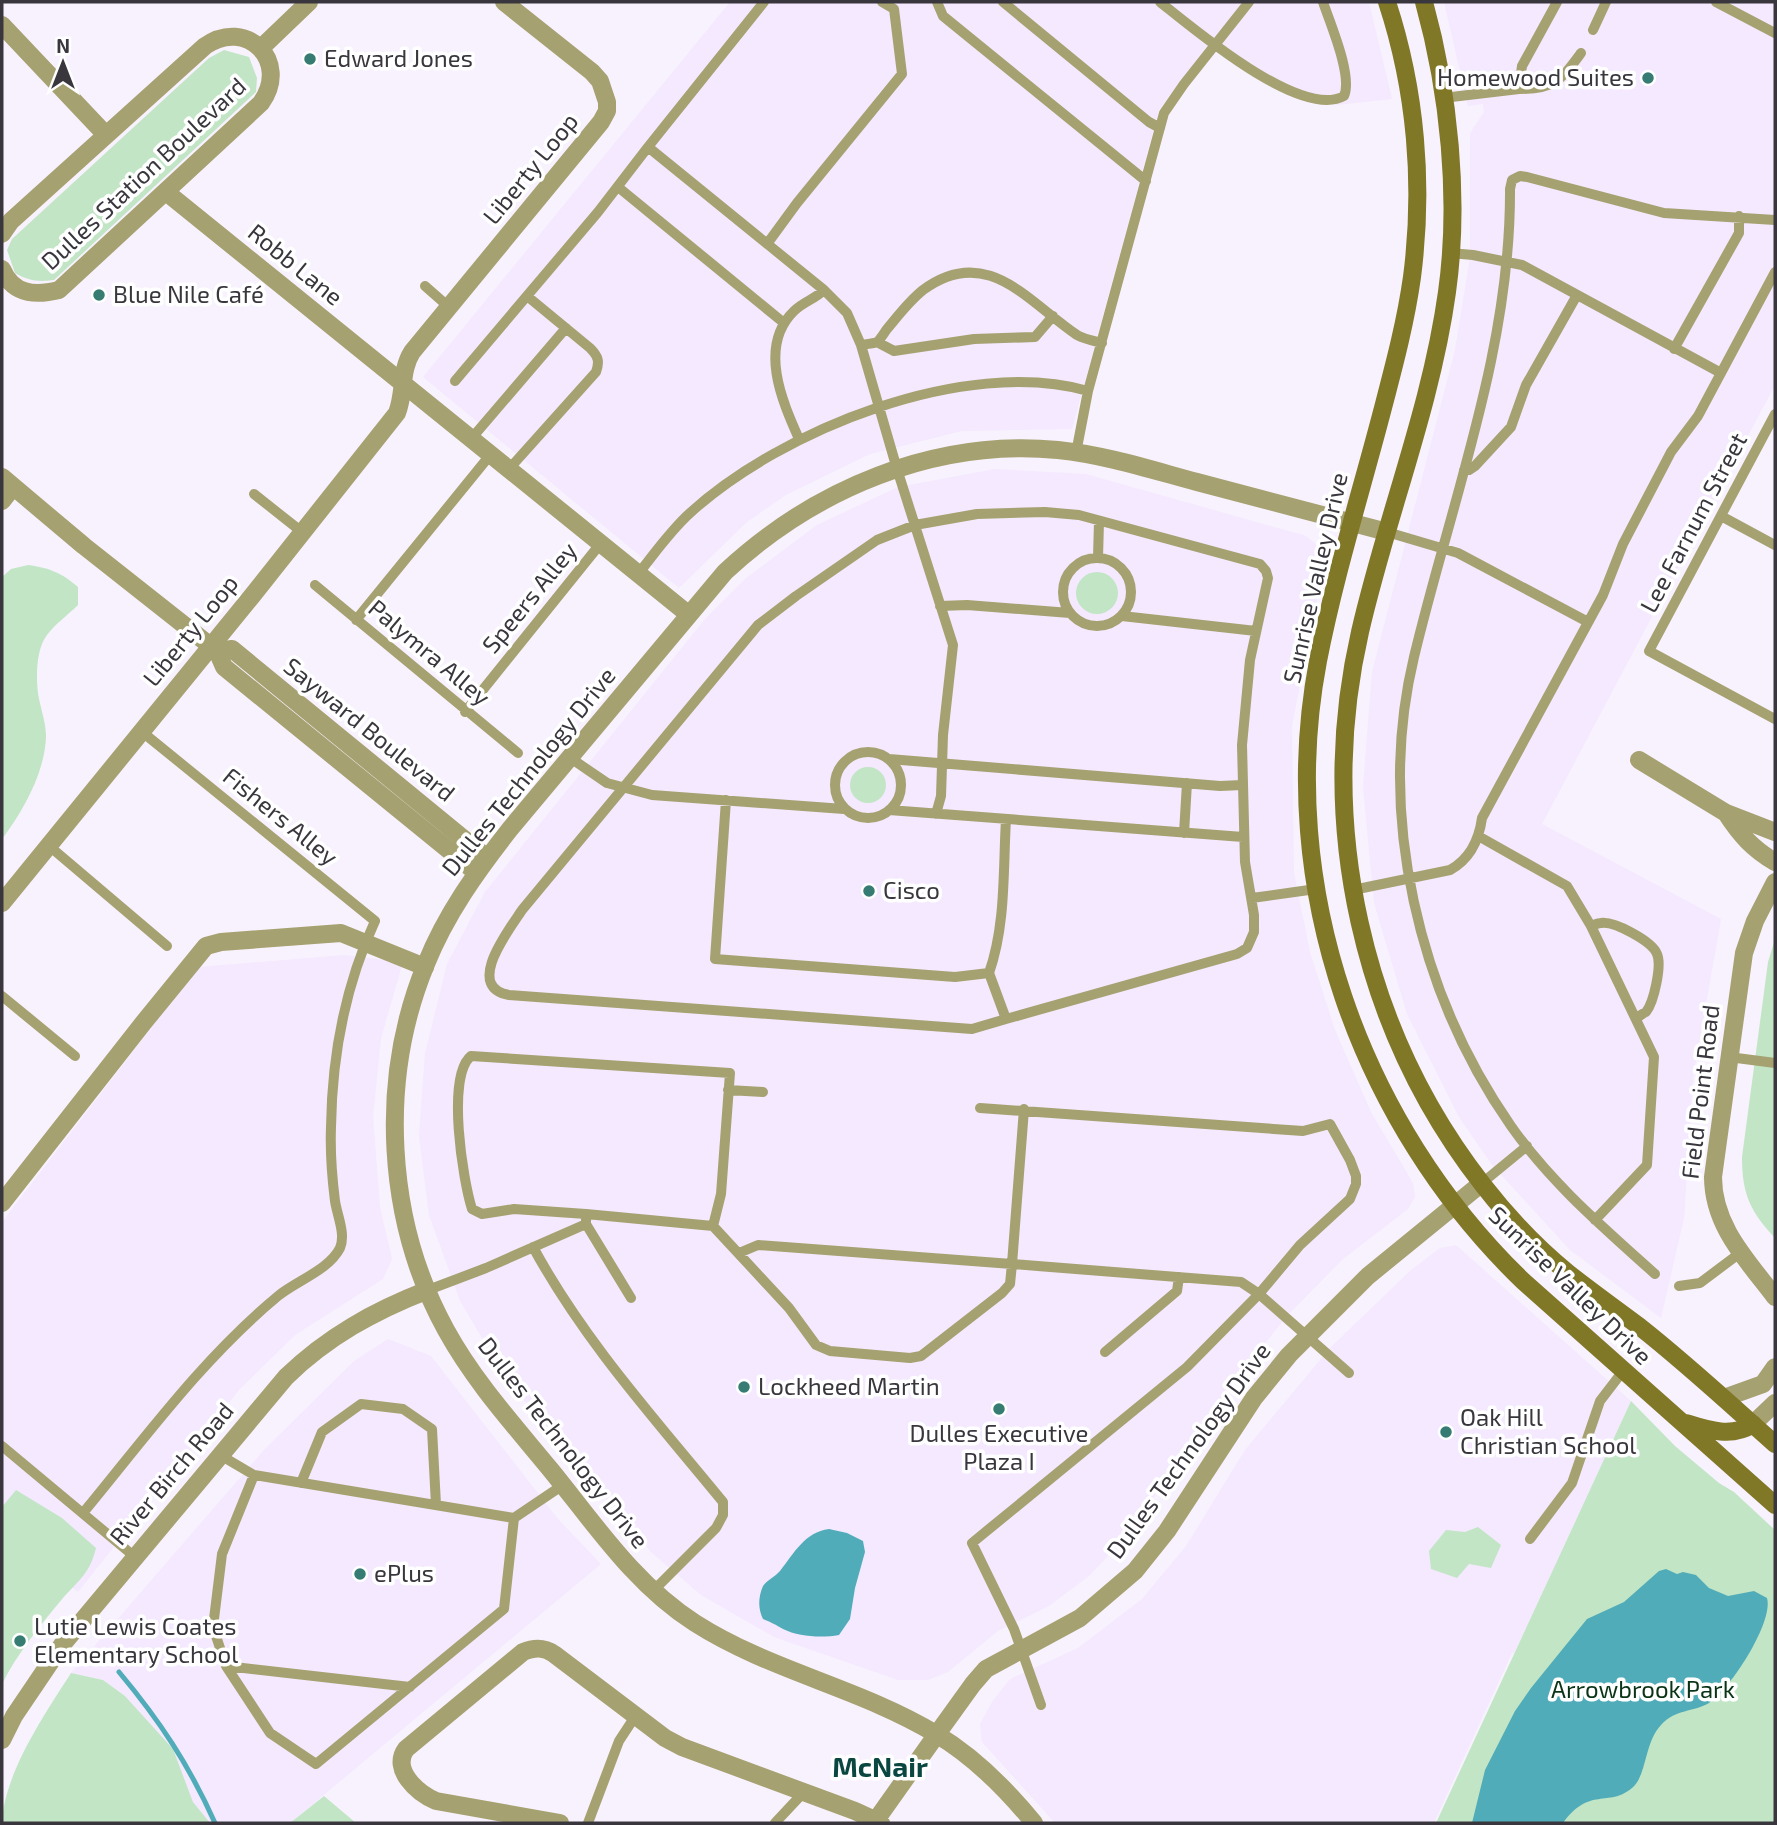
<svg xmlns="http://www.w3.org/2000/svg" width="1777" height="1825" font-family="'Exo 2',sans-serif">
	<rect width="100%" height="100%" fill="#f8f2fe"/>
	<path fill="#f4e9fe" d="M730 2H1369L1392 99 1337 105 1285 94 1210 43 1159 110 1072 429 962 431 870 454 786 495 747 522 679 588 423 377Z
		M1444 2H1775V385L1542 824 1721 919 1693 1078 1684 1218 1661 1318 1570 1250 1492 1165 1459 1117 1407 1014 1374 903 1363 787 1372 672 1455 350 1470 257V133L1484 112 1483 104 1468 106Z
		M995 469 1086 474 1306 536 1322 549 1324 564 1292 726 1294 873 1310 952 1335 1030 1371 1112 1413 1183 1415 1197 1408 1209 1343 1259 1286 1317 1214 1408 1128 1535 1089 1576 1049 1606 998 1631 948 1672 928 1680H898L774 1637 701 1595 651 1552 507 1380 460 1301 429 1215 419 1135 425 1054 447 964 485 892 705 619 745 579 817 525 898 487Z
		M344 955 403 962 381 1038 373 1117 380 1207 392 1259 383 1279 295 1335 239 1390 78 1592 2 1533V1222L198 967Z
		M1456 1245 1631 1401 1514 1654 1512 1653 1434 1823H1055L982 1742 980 1724 992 1702 1010 1679 1078 1648 1142 1599 1186 1546 1245 1450 1330 1348 1411 1270 1440 1248Z
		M388 1339 431 1356 558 1519 601 1564 290 1823H210L193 1802 173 1749 125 1696 103 1680 71 1673 264 1450 354 1361Z"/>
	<path fill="#c2e5c6" d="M224 50 249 57 257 78 256 92 54 280C38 282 29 281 15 273L7 250 12 239 209 58Z
		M28 565C50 568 62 573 78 587V605C68 615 55 624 47 635 36 649 36 677 38 693 40 707 46 722 46 736 45 773 23 811 2 839V577L11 569Z
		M1076 593a21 21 0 1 1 42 0a21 21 0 1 1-42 0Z
		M850 785a18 18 0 1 1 36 0a18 18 0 1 1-36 0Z
		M1775 939V1238C1750 1211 1742 1194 1742 1157L1768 962Z
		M1631 1401 1675 1446 1719 1483 1734 1492 1775 1530V1823H1436Z
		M16 1490 62 1518 96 1548C90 1573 80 1579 63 1598 41 1624 17 1654 2 1684V1507Z
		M1478 1527 1501 1545 1491 1568 1469 1564 1457 1578 1431 1569 1429 1551 1446 1530 1465 1532Z
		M71 1673 103 1680 125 1696 173 1749 193 1802 210 1823H2C4 1773 45 1714 71 1673Z
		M324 1796 356 1823H290Z"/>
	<path fill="#51acb9" d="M829 1529 847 1533 863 1541 865 1552 855 1588 850 1619 839 1635C822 1638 799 1637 783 1629 776 1625 771 1622 763 1619 758 1609 758 1597 763 1586 767 1580 775 1577 780 1571 794 1553 805 1532 829 1529Z
		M1666 1569 1677 1574 1683 1572 1696 1575 1709 1588 1728 1596 1754 1591 1767 1598C1774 1622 1730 1690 1709 1703 1692 1713 1677 1708 1661 1725 1644 1743 1647 1776 1632 1788 1608 1808 1590 1786 1563 1823H1472L1485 1770 1515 1711 1531 1688 1587 1619 1624 1602 1659 1571Z"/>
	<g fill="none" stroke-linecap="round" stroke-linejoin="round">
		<path stroke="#51acb9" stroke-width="5" d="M119 1672C160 1721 189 1765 215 1823"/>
		<path stroke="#a6a170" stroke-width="10" d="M764 2 648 147 824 290
			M937 2 943 16 1146 181
			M1003 2 1149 122 1160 128
			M1160 2C1194 29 1301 120 1344 96 1353 76 1330 23 1323 2
			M1716 2 1775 33
			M1593 30 1606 2
			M1519 89C1555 89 1561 80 1581 53
			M1443 98 1519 89 1522 66 1557 2
			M618 187 784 323
			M767 244 797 203 902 74 894 9 882 2
			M1450 253 1473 255 1522 265 1721 373 1775 272
			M425 286 450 308
			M877 342 894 351 974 339 1035 337 1053 316
			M861 345C865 344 873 344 877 342 880 340 884 333 887 329 898 316 909 301 923 290 987 243 1028 302 1077 335 1084 339 1094 341 1102 343
			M1674 349 1739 233V216
			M455 381 598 212 648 147
			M1775 414 1649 651 1775 719
			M471 439 566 328
			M799 439C782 401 758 346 794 311 803 302 815 299 824 290L847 313 861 345 897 469 953 645 943 735 941 796 936 814
			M1076 453 1088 391 1164 113 1184 84 1249 2
			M509 469 596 372C600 361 598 356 590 348L527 296
			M1464 470H1469L1475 466 1511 427 1526 385 1577 295
			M254 494 302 532
			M1721 516 1775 545
			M1387 532 1458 553 1588 622
			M1063 592a34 34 0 1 1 68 0a34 34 0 1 1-68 0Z
			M1098 558 1099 521
			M638 574C655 553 670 531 690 513 781 430 965 356 1088 391
			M315 585 518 753
			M940 606 967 605 1070 613
			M1122 616 1256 631
			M356 620 491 454
			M465 712 601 543
			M835 785a33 33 0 1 1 66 0a33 33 0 1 1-66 0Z
			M569 757 607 783 652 795 844 809
			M889 759 1220 786 1242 785
			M726 800 715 959 955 977 989 973C1006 925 1003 870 1006 819
			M889 810 1243 837
			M1184 833 1187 783
			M1480 837 1567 886 1591 926 1654 1057 1647 1165 1595 1220
			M48 845 167 946
			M1353 890 1450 870C1470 859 1479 840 1482 818L1603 595 1623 544 1671 452 1698 416 1721 373
			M1252 898 1316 889
			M1591 926C1594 925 1598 923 1601 923 1614 921 1652 941 1657 954 1662 965 1654 1002 1646 1012 1645 1012 1638 1017 1637 1018
			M989 973 1006 1019 1237 954 1247 948 1254 932V915L1245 862 1242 745 1250 660 1268 578 1266 571 1260 564 1079 515 1045 512 977 514 915 525 877 540 796 596 758 625 522 910C509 930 464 987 509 995L972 1029 1006 1019
			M2 996 75 1056
			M1729 1057 1775 1063
			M728 1090 763 1092
			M980 1108 1303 1131 1330 1124 1350 1160 1356 1176V1184L1350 1199 1300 1245 1259 1294 1187 1367 972 1543 1014 1629 1041 1705
			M1024 1109 1012 1264 1241 1282 1259 1294 1349 1373
			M1482 1183 1527 1146
			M586 1214 514 1209 482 1214 472 1209C463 1181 446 1076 471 1056L730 1073 721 1194 713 1226
			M586 1224 631 1298
			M533 1247C584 1341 656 1420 723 1502V1515L716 1528 653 1591
			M1655 1274C1604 1228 1551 1183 1511 1126 1419 994 1376 815 1414 657 1451 502 1511 350 1510 189L1512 180 1520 176 1527 177 1664 213 1775 220
			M1679 1286 1700 1283 1740 1253
			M428 1290 486 1268 586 1224V1214L713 1226 789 1308 816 1345 830 1351 910 1358 921 1356 1002 1293 1010 1284 1012 1264 758 1245 739 1253
			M1105 1352 1177 1291 1179 1277
			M2 1446 135 1557
			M220 1455 254 1475 514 1518 563 1485
			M254 1475 222 1554 213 1627 226 1666 270 1733 316 1764 504 1609 514 1518
			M301 1483 322 1432 361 1404 403 1409 432 1429 436 1505
			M83 1513C145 1438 203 1358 278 1296 296 1281 329 1270 340 1248 346 1234 337 1215 335 1201 332 1177 330 1152 331 1127 332 1056 345 986 375 921L141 731
			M1530 1539 1572 1483 1600 1401 1623 1371
			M226 1666 410 1687
			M588 1823 619 1741 636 1715
			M775 1823 804 1792"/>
		<path stroke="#a6a170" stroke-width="18" d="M2 25 106 135
			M261 48 309 2
			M166 192 688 614
			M2 234 11 221 205 46C246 17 291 61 261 103L59 290C35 296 13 295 2 269
			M2 501 13 487
			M1639 760 1726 813 1775 832
			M1726 813C1740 835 1753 849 1775 862
			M1775 882 1755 921 1744 953 1713 1177C1713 1226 1747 1260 1775 1297
			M2 903 252 596 397 413C405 393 400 371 412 352L601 122 607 111V102L600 81 592 72 504 2
			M2 1203 144 1022 206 946 221 942 341 933 425 967
			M1724 1398 1763 1384 1775 1367
			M1753 1424 1775 1403
			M560 1823 436 1801C417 1793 391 1769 406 1749L523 1652C535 1647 544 1647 554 1654L665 1738 682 1747 855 1811 881 1823
			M874 1823 937 1734"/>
		<path stroke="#a6a170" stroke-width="18" d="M2 477 84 546 217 651 224 667 477 873
			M217 651 232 649 487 858
			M937 1734 973 1684 986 1669 1080 1618 1135 1571 1167 1531 1254 1398 1289 1355 1368 1276 1482 1183
			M2 1740 14 1716 62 1645 286 1377C327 1337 374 1311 428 1290
			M1034 1823C1007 1790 973 1756 936 1734 860 1688 770 1671 695 1623 635 1585 594 1523 550 1469 513 1424 474 1381 446 1330 386 1221 378 1080 426 964 446 914 477 871 510 829L725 572C814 489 935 438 1058 450 1106 455 1152 470 1197 482 1261 499 1324 516 1387 532"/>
		<path stroke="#817827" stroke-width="18" d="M1387 2C1416 90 1424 185 1412 277 1406 320 1395 362 1384 404 1362 489 1335 574 1318 661 1275 886 1360 1124 1523 1281L1775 1505
			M1424 2C1449 92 1460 199 1447 292 1431 408 1386 518 1360 632 1316 824 1362 1030 1483 1185 1508 1217 1537 1248 1568 1273 1592 1292 1616 1309 1640 1327 1687 1364 1731 1405 1775 1444
			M1686 1423C1708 1430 1732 1438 1753 1424"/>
	</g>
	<g fill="#367c72" stroke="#fff" stroke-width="2.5">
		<circle cx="310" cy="59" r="7"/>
		<circle cx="1648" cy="78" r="7"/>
		<circle cx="99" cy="295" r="7"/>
		<circle cx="869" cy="891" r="7"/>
		<circle cx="744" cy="1387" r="7"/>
		<circle cx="999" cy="1409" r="7"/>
		<circle cx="1446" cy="1432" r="7"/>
		<circle cx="360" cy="1574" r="7"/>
		<circle cx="20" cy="1641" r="7"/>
	</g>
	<g text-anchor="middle" stroke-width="7" stroke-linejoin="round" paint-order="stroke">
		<g font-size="24" fill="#3a363d" stroke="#fff" text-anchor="start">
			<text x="324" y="67">Edward Jones</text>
			<text x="1634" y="86" text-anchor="end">Homewood Suites</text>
			<text x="113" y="303">Blue Nile Café</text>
			<text x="883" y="899">Cisco</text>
			<text x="758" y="1395">Lockheed Martin</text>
			<text x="1460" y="1426">Oak Hill<tspan x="1460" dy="28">Christian School</tspan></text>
			<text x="999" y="1442" text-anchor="middle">Dulles Executive<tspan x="999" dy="28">Plaza I</tspan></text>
			<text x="374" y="1582">ePlus</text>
			<text x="34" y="1635">Lutie Lewis Coates<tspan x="34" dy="28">Elementary School</tspan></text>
		</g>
		<g font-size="24" fill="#3a363d" stroke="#fff">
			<text transform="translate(531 169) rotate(-51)" y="8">Liberty Loop</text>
			<text transform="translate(144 174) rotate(-43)" y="8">Dulles Station Boulevard</text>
			<text transform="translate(295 265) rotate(39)" y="8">Robb Lane</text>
			<text transform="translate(1694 523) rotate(-62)" y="8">Lee Farnum Street</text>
			<text transform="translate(1316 578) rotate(-77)" y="8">Sunrise Valley Drive</text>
			<text transform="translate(530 598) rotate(-51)" y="8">Speers Alley</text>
			<text transform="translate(191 631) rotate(-51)" y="8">Liberty Loop</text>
			<text transform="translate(429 653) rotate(40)" y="8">Palymra Alley</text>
			<text transform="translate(369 730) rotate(39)" y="8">Sayward Boulevard</text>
			<text transform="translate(529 772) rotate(-51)" y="8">Dulles Technology Drive</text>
			<text transform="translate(280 817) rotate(39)" y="8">Fishers Alley</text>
			<text transform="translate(1701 1092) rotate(-83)" y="8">Field Point Road</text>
			<text transform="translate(1570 1286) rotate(44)" y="8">Sunrise Valley Drive</text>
			<text transform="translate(563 1443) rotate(52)" y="8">Dulles Technology Drive</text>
			<text transform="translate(1189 1451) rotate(-54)" y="8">Dulles Technology Drive</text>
			<text transform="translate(172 1474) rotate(-50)" y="8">River Birch Road</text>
		</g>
		<g font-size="24" fill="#0a3415" stroke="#fff">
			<text x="1643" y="1698">Arrowbrook Park</text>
		</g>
		<g font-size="28" font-weight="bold" fill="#094740" stroke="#fff">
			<text x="880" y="1777">McNair</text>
		</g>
	</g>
	<rect width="1777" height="1825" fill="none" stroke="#3a363d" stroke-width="7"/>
	<g transform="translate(63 63)" stroke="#ffffff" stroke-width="5" paint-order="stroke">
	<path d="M0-5L12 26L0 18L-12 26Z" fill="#3a363d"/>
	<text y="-10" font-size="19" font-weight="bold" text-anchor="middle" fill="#3a363d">N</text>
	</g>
</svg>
